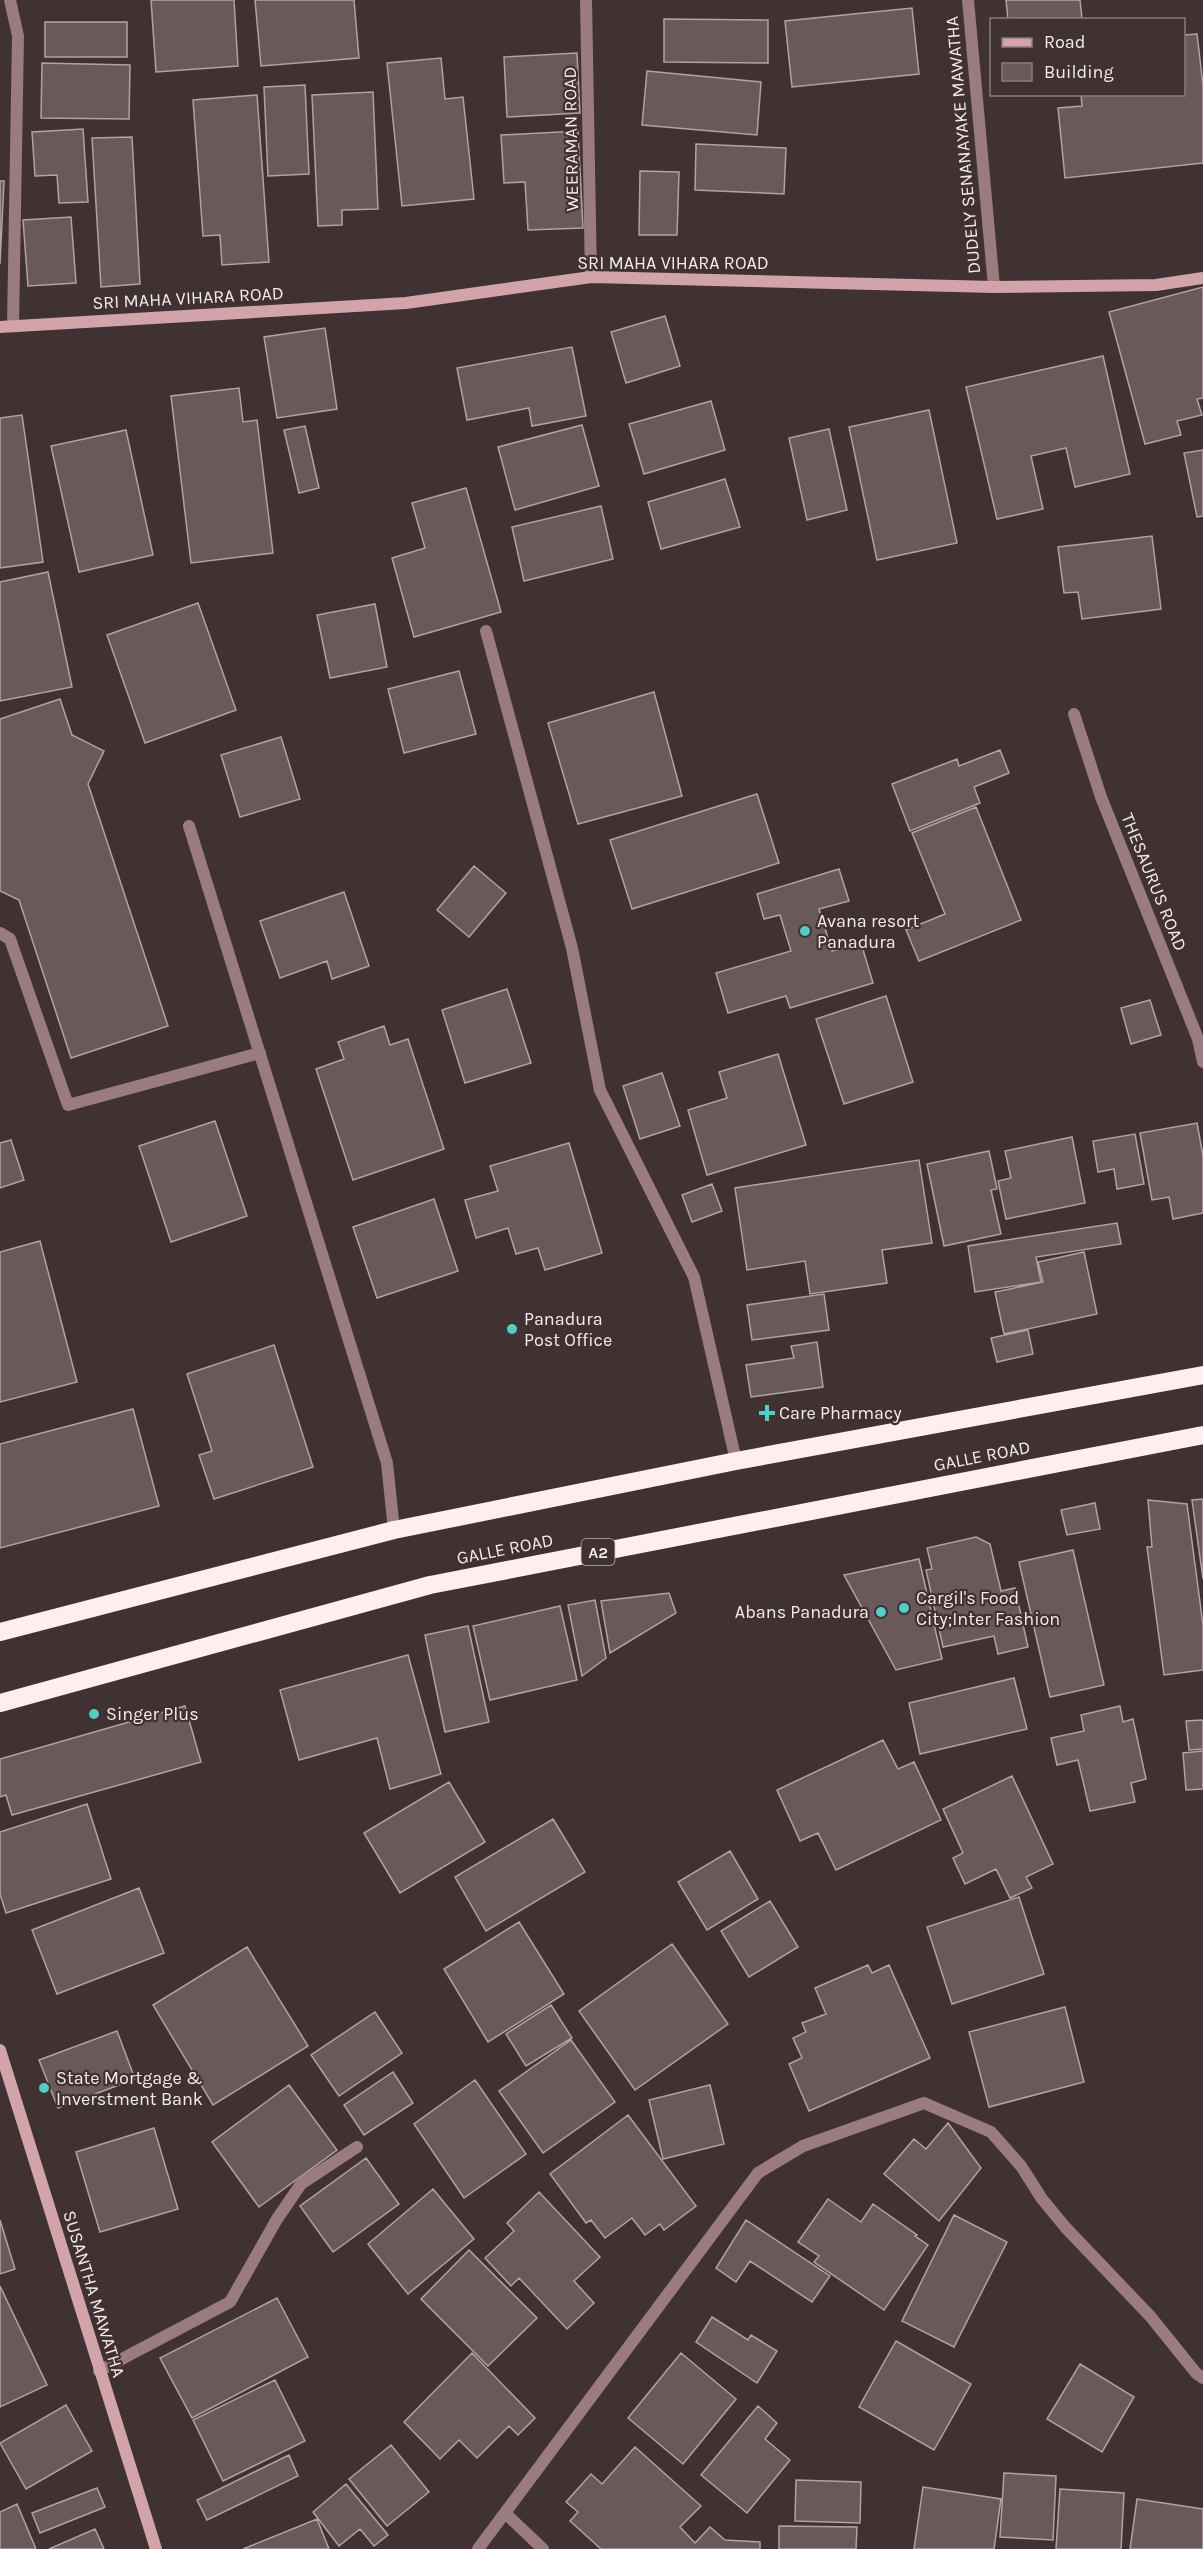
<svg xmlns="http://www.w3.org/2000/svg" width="1203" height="2549" font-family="Karla,sans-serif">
	<rect width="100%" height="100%" fill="#403133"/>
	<path fill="#69595b" stroke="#b3a2a3" stroke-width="1.5" d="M151 0H234L238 66 156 72Z
		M255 0H354L359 58 261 66Z
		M1006 0H1080L1082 19 1008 20Z
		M912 8 919 74 792 87 785 21Z
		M664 19 768 20V63L664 62Z
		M45 22H127V57H45Z
		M1197 34 1203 85V163L1065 178 1058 108 1082 106 1081 94H1184V35Z
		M577 53 580 113 507 117 504 57Z
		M441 58 445 99 463 97 474 199 402 206 387 63Z
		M42 63 130 65 129 119 41 118Z
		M647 71 761 82 757 135 642 125Z
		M305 85 309 174 268 176 264 87Z
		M373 92 378 209 342 210V225L318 226 312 95Z
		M257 95 269 262 222 265 220 235 203 236 193 100Z
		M83 129 88 202 59 203 57 175 35 176 32 132Z
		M578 131 583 228 528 230 525 182 504 183 501 135Z
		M132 137 140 284 101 287 92 138Z
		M696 144 786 148 784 194 695 190Z
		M640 171 679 172 677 235H639Z
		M0 181H4L0 264Z
		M71 217 76 283 28 286 23 220Z
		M1203 287V398L1197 399 1202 415 1177 421 1181 435 1145 444 1109 312Z
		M665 316 680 366 626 383 611 332Z
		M325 328 337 409 277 418 264 337Z
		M572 347 586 416 532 426 529 408 467 420 457 368Z
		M1103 356 1130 474 1075 487 1066 448 1031 456 1043 509 997 519 966 387Z
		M239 388 243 422 257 420 273 553 191 563 171 396Z
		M711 401 725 450 644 474 629 424Z
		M929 410 957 543 877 560 849 427Z
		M22 415 43 562 0 568V418Z
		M582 425 599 486 515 510 498 447Z
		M305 426 319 488 299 493 284 430Z
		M829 429 847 510 807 520 789 438Z
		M126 430 153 555 79 572 51 446Z
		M1203 450V516L1197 517 1184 453Z
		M725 479 740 527 661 549 648 502Z
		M466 488 501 612 414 637 392 558 425 548 412 503Z
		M601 506 613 559 524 581 512 527Z
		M1152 536 1161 609 1082 619 1078 592 1064 593 1058 547Z
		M48 572 72 687 0 701V582Z
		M198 603 236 710 145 743 107 635Z
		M375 604 387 667 330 678 317 615Z
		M459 671 476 734 404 753 388 689Z
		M654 692 682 796 578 824 548 723Z
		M60 699 72 735 104 751 88 784 168 1026 71 1058 19 900 0 891V719Z
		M281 737 300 799 240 817 221 755Z
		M1000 750 1009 773 974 787 980 803 910 831 892 784 957 759 959 766Z
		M757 794 779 863 632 909 610 840Z
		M976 807 1021 920 919 961 906 930 945 914 912 833Z
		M474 866 506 893 469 937 437 910Z
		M839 869 849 901 819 909 832 951 861 943 873 983 790 1008 786 996 728 1013 716 973 791 951 780 915 764 919 757 894Z
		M344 892 369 966 332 979 327 961 280 978 260 921Z
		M507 989 531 1063 465 1083 442 1010Z
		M886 996 913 1082 844 1104 816 1019Z
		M1150 1000 1161 1035 1131 1044 1121 1008Z
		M384 1026 390 1045 408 1039 444 1149 353 1180 316 1069 344 1059 338 1042Z
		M778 1054 806 1145 707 1175 688 1110 727 1098 719 1072Z
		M662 1073 680 1126 640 1139 623 1086Z
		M215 1121 247 1216 171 1242 139 1146Z
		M1197 1123 1203 1156V1213L1173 1219 1169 1197 1152 1200 1140 1133Z
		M1135 1134 1144 1184 1117 1189 1114 1169 1098 1172 1093 1141Z
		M1072 1137 1085 1203 1006 1219 998 1181 1011 1178 1005 1151Z
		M11 1140 24 1180 0 1188V1143Z
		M569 1143 602 1253 545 1270 538 1248 516 1254 508 1228 476 1238 465 1200 498 1191 490 1166Z
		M989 1151 997 1189 991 1190 1001 1234 944 1246 927 1164Z
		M919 1160 932 1243 882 1250 887 1283 810 1294 805 1261 747 1270 735 1188Z
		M712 1184 722 1211 692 1222 682 1195Z
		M434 1199 458 1271 377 1298 353 1227Z
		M1117 1223 1121 1244 1036 1257 1041 1282 975 1292 968 1246Z
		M40 1241 77 1382 0 1402V1252Z
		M1084 1252 1097 1314 1004 1334 995 1292 1043 1282 1038 1262Z
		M824 1294 829 1330 752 1340 747 1305Z
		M1028 1330 1033 1354 997 1362 991 1338Z
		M817 1342 823 1387 751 1397 746 1365 794 1358 791 1346Z
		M274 1345 313 1467 214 1499 199 1455 212 1451 187 1374Z
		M133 1409 159 1506 0 1548V1444Z
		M1203 1499V1579L1192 1500Z
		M1148 1500 1187 1504 1203 1625V1670L1164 1675 1147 1547H1152Z
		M1095 1503 1100 1529 1067 1535 1061 1510Z
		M976 1537 990 1544 1001 1591 1015 1588 1028 1647 998 1654 994 1636 943 1647 926 1570 932 1569 927 1548Z
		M1073 1550 1104 1685 1050 1697 1019 1562Z
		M919 1559 942 1659 896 1670 844 1575Z
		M669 1593 676 1613 610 1653 601 1601Z
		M595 1600 606 1658 582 1676 568 1605Z
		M560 1606 577 1680 490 1700 473 1626Z
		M468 1626 489 1722 445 1732 425 1635Z
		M408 1655 441 1774 390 1789 377 1738 299 1760 280 1690Z
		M1014 1678 1027 1729 920 1754 909 1703Z
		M185 1706 201 1762 12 1815 6 1795 0 1797V1759Z
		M1120 1706 1123 1722 1133 1719 1146 1779 1131 1783 1135 1802 1090 1811 1078 1760 1057 1765 1051 1738 1084 1731 1081 1715Z
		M1203 1720V1749L1189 1750 1186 1721Z
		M883 1740 898 1769 914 1762 941 1820 836 1870 818 1833 800 1841 777 1790Z
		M1203 1751V1789L1186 1790 1183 1753Z
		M1012 1776 1053 1864 1026 1877 1032 1888 1010 1898 996 1869 965 1884 953 1858 963 1853 943 1809Z
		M449 1782 485 1842 400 1893 364 1833Z
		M87 1804 111 1879 6 1913 0 1894V1832Z
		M553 1819 585 1872 486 1931 455 1877Z
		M730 1851 758 1899 707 1930 678 1882Z
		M139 1888 164 1953 57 1994 32 1930Z
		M1019 1897 1044 1974 952 2004 927 1927Z
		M770 1901 798 1947 749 1977 721 1931Z
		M519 1922 564 1994 488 2042 444 1969Z
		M672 1944 728 2024 635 2090 579 2011Z
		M247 1947 308 2046 213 2105 153 2005Z
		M868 1965 872 1973 889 1965 930 2058 809 2111 789 2064 802 2058 793 2038 806 2032 802 2023 826 2014 815 1988Z
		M551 2005 572 2038 526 2066 506 2034Z
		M1065 2007 1084 2082 989 2107 969 2032Z
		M375 2012 402 2053 339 2096 311 2055Z
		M117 2031 135 2079 58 2108 39 2060Z
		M571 2040 615 2102 543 2153 499 2091Z
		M393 2072 413 2103 364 2135 344 2105Z
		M475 2080 526 2154 464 2198 414 2124Z
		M289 2085 337 2150 259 2207 212 2142Z
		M710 2085 724 2144 663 2159 649 2100Z
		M628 2115 696 2206 664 2230 660 2224 645 2235 632 2218 605 2238 591 2220 586 2223 550 2174Z
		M948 2123 981 2168 939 2221 884 2174 914 2139 926 2149Z
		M154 2128 178 2209 100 2232 76 2152Z
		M366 2158 399 2204 333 2252 300 2206Z
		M433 2189 474 2239 408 2294 368 2244Z
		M539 2192 600 2257 574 2281 594 2303 567 2329 519 2278 511 2286 485 2258 514 2231 507 2223Z
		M828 2199 861 2222 873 2204 917 2235 915 2236 928 2245 884 2310 814 2262 819 2256 798 2242Z
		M954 2215 1007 2242 954 2347 902 2321Z
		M0 2220 15 2269 0 2274Z
		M746 2220 830 2276 812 2302 750 2261 736 2282 716 2268Z
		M469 2250 537 2318 488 2366 421 2299Z
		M0 2286 47 2385 0 2407Z
		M277 2298 308 2357 192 2418 160 2358Z
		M712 2317 748 2340 751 2335 777 2351 757 2383 696 2342Z
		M896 2341 971 2384 934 2450 859 2407Z
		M472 2353 535 2418 518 2435 509 2426 477 2458 459 2440 440 2459 404 2422Z
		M681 2353 736 2399 683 2464 628 2418Z
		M1080 2364 1134 2397 1102 2452 1047 2419Z
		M275 2380 305 2441 223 2481 193 2420Z
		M66 2405 92 2451 26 2489 0 2443Z
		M758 2406 777 2423 765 2439 790 2460 747 2513 701 2475Z
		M391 2445 429 2492 387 2526 349 2479Z
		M635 2447 701 2506 680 2527 695 2543 710 2527 725 2540 760 2542V2549H601L570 2521 578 2512 566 2502 591 2474 602 2484Z
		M289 2455 298 2476 207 2520 197 2500Z
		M1004 2473 1056 2476 1053 2540 1000 2537Z
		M796 2480 861 2482 860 2523 795 2521Z
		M346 2484 388 2535 374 2546 360 2529 339 2546 313 2512Z
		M923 2487 1001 2499 994 2549H914Z
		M97 2488 105 2507 40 2533 32 2513Z
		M1060 2489 1124 2493 1121 2549H1056Z
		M1137 2499 1203 2509V2549H1130Z
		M17 2504 36 2549H0V2512Z
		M317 2519 329 2549H243Z
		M779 2526 857 2527 856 2549H779Z
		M95 2529 104 2549H49Z"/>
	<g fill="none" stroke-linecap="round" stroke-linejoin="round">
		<path stroke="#9a7c7f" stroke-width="12" d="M10 0 18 36 13 326
			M586 0 591 277
			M968 0 994 287
			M486 631 572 948 600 1090 694 1277 736 1461
			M1074 714 1101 797 1198 1039 1203 1062
			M189 826 387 1463 394 1530
			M0 933 10 939 68 1105 260 1053
			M99 2371 230 2302 277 2219 301 2184 357 2147
			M505 2513 543 2549
			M478 2549 758 2173 803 2146 924 2103 991 2132 1021 2166 1042 2199 1066 2228 1150 2316 1196 2373 1203 2378"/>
		<path stroke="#d2a3a9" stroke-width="12" d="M0 327 406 303 591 277 994 287 1156 285 1203 278
			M0 2050 156 2549"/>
		<path stroke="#feeef0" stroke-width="18" d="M0 1632 394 1530 736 1461 1203 1375
			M0 1703 430 1585 1203 1435"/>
	</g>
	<g fill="#54cdc7" stroke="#403133" stroke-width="2">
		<circle cx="805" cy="931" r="6"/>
		<circle cx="512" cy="1329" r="6"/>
		<path d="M764 1404h6v6h6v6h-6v6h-6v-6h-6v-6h6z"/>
		<circle cx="904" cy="1608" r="6"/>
		<circle cx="881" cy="1612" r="6"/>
		<circle cx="94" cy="1714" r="6"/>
		<circle cx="44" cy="2088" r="6"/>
	</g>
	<g text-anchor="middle" stroke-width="4.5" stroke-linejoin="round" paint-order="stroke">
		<rect fill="#403133" stroke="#bfb3b4" stroke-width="1.5" x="581.5" y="1539" width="33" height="26" rx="4.5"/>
		<g font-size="16" font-weight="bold" fill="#f5ebec">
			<text x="598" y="1558">A2</text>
		</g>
		<g font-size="18" fill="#f5ebec" stroke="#403133">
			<text transform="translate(571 139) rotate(-91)" y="6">WEERAMAN ROAD</text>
			<text transform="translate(963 145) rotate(-95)" y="6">DUDELY SENANAYAKE MAWATHA</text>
			<text x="673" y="269">SRI MAHA VIHARA ROAD</text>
			<text transform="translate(188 298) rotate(-3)" y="6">SRI MAHA VIHARA ROAD</text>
			<text transform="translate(1154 882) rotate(68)" y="6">THESAURUS ROAD</text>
			<text transform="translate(982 1456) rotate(-11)" y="6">GALLE ROAD</text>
			<text transform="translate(505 1549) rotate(-11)" y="6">GALLE ROAD</text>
			<text transform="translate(94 2294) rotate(73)" y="6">SUSANTHA MAWATHA</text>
		</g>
		<g font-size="18" fill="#f5ebec" stroke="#403133" text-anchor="start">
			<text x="817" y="927">Avana resort<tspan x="817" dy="21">Panadura</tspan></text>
			<text x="524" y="1325">Panadura<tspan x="524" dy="21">Post Office</tspan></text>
			<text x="779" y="1419">Care Pharmacy</text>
			<text x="916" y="1604">Cargil's Food<tspan x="916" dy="21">City;Inter Fashion</tspan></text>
			<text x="869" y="1618" text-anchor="end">Abans Panadura</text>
			<text x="106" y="1720">Singer Plus</text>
			<text x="56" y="2084">State Mortgage &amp;<tspan x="56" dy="21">Inverstment Bank</tspan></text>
		</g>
	</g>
	<rect x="990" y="18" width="195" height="78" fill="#403133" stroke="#887b7d" stroke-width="1.5"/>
	<rect x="1002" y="38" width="30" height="9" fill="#d2a3a9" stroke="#887b7d" stroke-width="1.5"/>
	<text x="1044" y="48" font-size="18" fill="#f5ebec">Road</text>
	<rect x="1002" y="63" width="30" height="18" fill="#69595b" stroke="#887b7d" stroke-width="1.5"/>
	<text x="1044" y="78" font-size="18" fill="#f5ebec">Building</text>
</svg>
